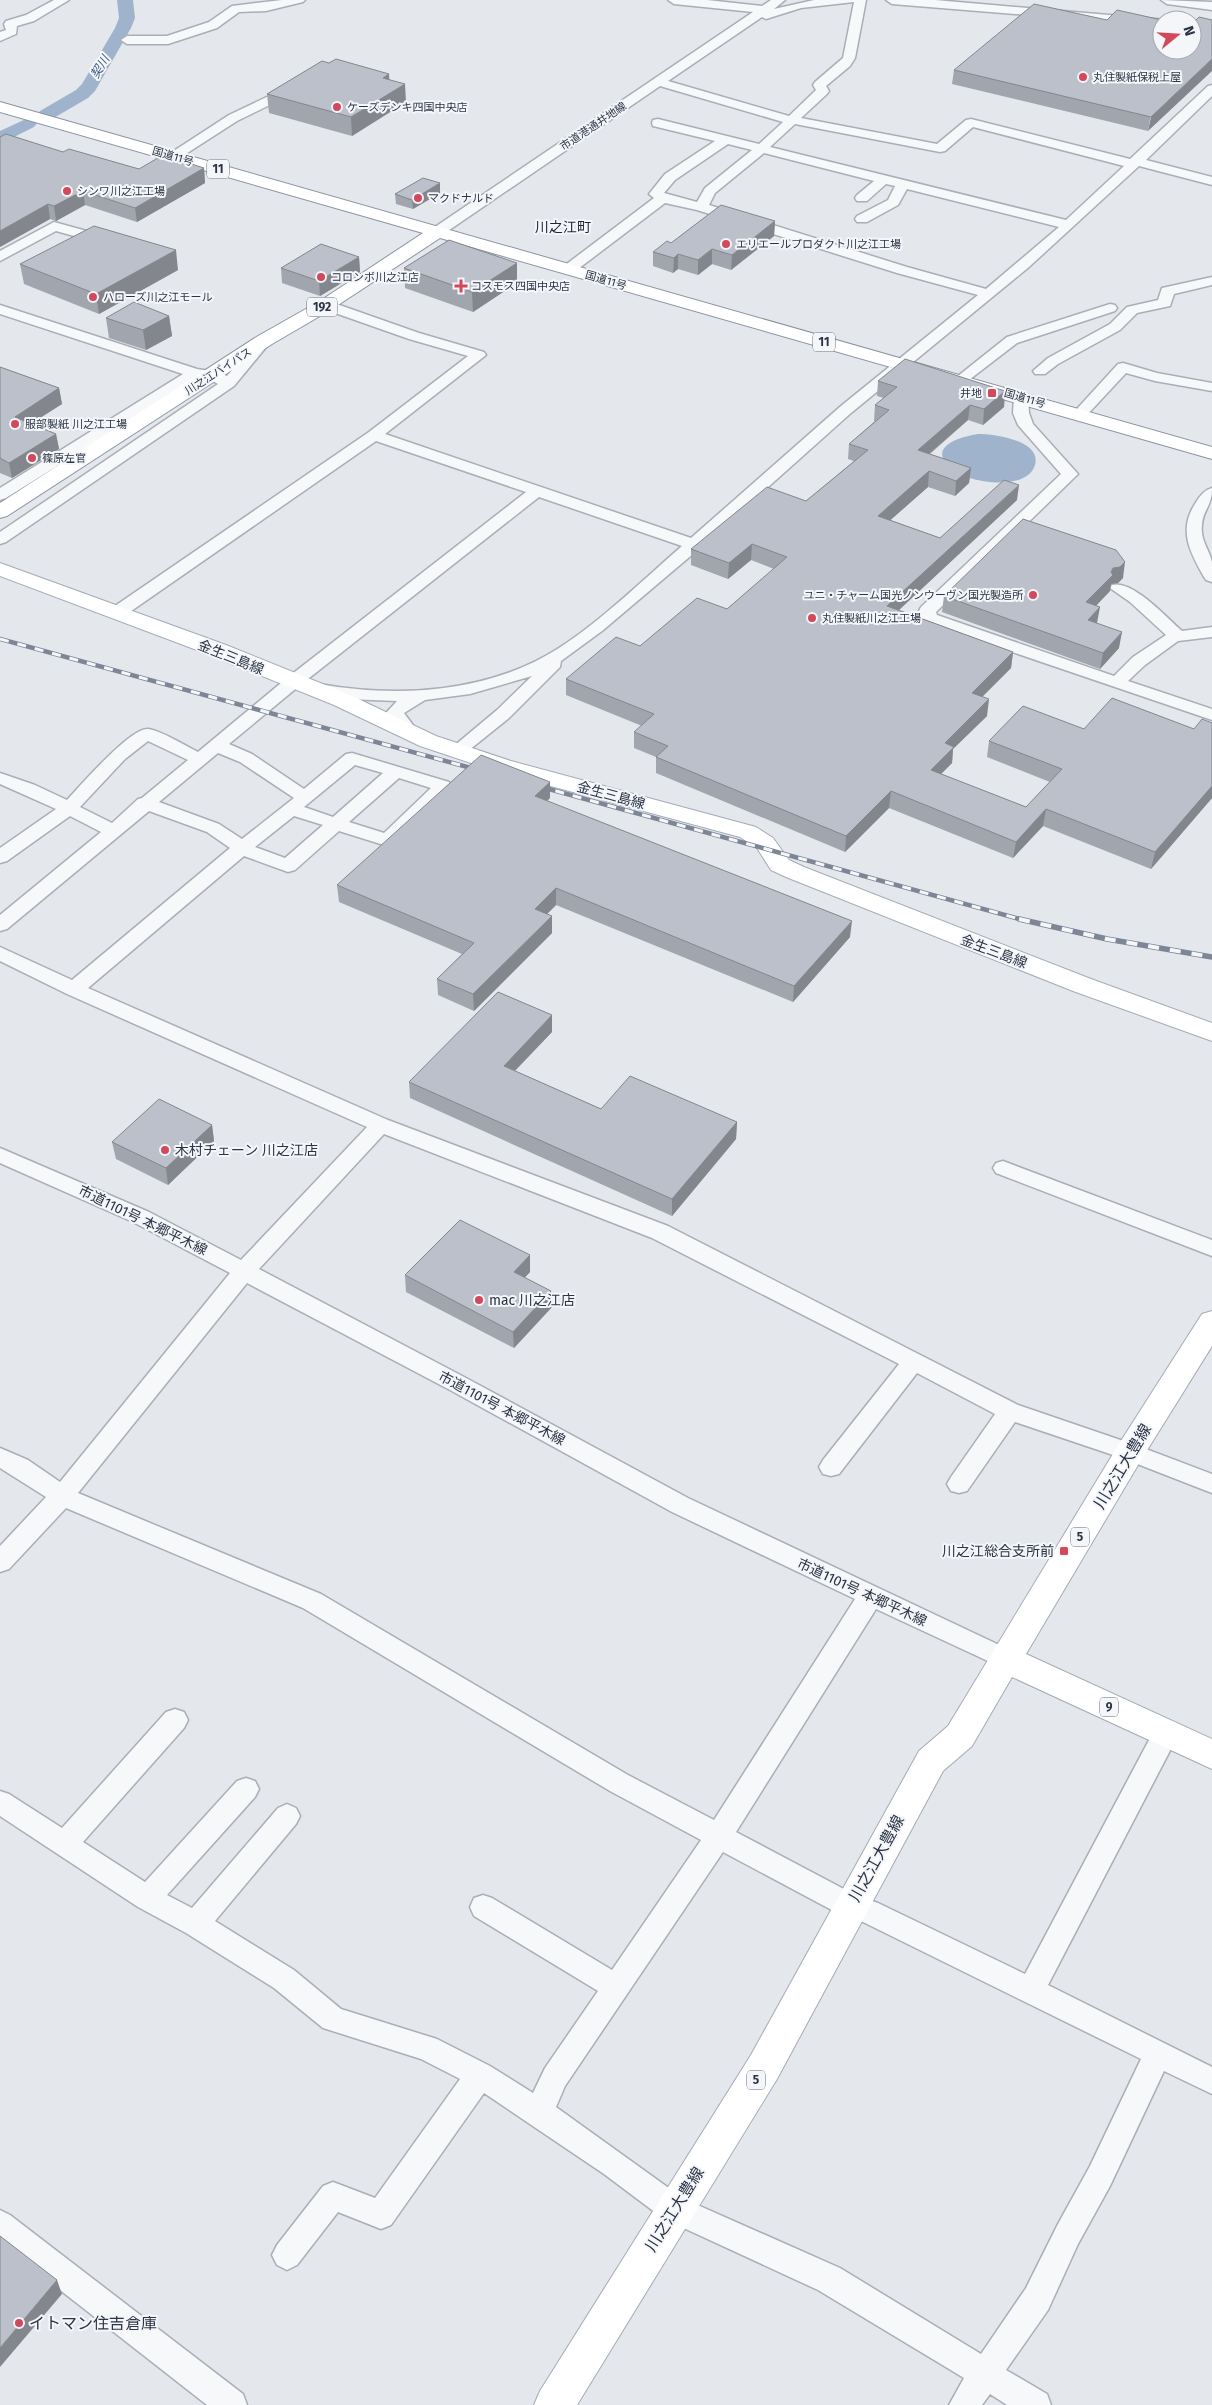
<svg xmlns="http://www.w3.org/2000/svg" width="1212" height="2405" font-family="'Fira Sans','Noto Sans JP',sans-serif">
	<rect width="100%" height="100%" fill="#e4e7ec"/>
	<path fill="#9fb4cc" d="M978 434C993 434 1042 440 1035 465 1027 492 969 483 953 470 925 448 958 437 978 434Z"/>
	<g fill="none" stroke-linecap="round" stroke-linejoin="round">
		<path fill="#9fb4cc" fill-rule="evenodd" d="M117 0H133L135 18 131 28 95 91 88 98 52 119H40L37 115 40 111 76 90 82 84 115 28 119 18Z
			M28 118 34 119 37 123 34 127 0 144V131Z"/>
		<defs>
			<path id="minor" d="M54 0H69L34 21 17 26 16 34 0 41V32L6 30 4 24 6 21 26 15Z
				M282 0H305L303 2 266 11 239 12 217 28 168 44H127L121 40 127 36H167L209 22 232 6Z
				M668 0H707L762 6 771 0H785L774 9 814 0H866L855 58 850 66 826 86 829 91 827 94 801 118 937 144 966 120 971 119 1130 159 1208 86 1212 85V96L1146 160 1212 177V185L1139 166 1029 267 851 413 700 548 602 631 561 661 560 667 509 718 463 755H451L448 751 497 710 532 676 470 694 425 700 404 713 418 732 415 736C400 740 392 725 386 713L397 701 347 699 313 693 310 689 313 685 319 684C398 698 489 693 559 648 601 621 643 580 682 546L539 497 299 686 229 744 252 754 304 789 346 754 352 753 449 782 452 786 449 790 394 844 387 846 339 831 295 870 288 872 244 856 88 988 388 1120 668 1226 1018 1405 1138 1446 1212 1474V1493L1122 1458 1015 1422 967 1491 959 1493 951 1491 947 1484 951 1477 995 1414 917 1373 839 1474 831 1476 823 1474 819 1467 823 1460 899 1364 652 1238 384 1134 259 1269 466 1378 688 1498 1014 1652 1017 1659 1014 1666 1005 1669 876 1609 736 1832 857 1896 878 1903 1025 1974 1157 1725 1166 1722 1175 1725 1179 1733 1175 1741 1048 1985 1212 2067V2094L1164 2071 1110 2186 1078 2244 1048 2310 1006 2370 1047 2394 1051 2405H1007L990 2394 982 2405H949L964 2378 818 2290 664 2219 604 2174 484 2093 391 2225 381 2229 338 2212 297 2265 287 2270 277 2265 272 2255 277 2245 323 2186 333 2182 375 2198 460 2079 421 2059 323 2028 274 1988 186 1933 138 1907 0 1816V1791L9 1794 62 1828 166 1712 175 1709 184 1712 188 1720 184 1728 83 1842 145 1882 237 1781 246 1778 255 1781 259 1789 255 1797 167 1895 192 1908 278 1808 287 1804 296 1808 300 1816 296 1824 215 1921 294 1970 341 2009 437 2039 490 2066 533 2093 545 2068 598 1991 474 1916 470 1907 474 1898 483 1895 492 1898 612 1970 701 1840 610 1791 303 1608 66 1508 9 1569 0 1572V1546L46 1497 0 1468V1448L28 1460 60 1482 230 1273 133 1222 0 1163V1148L149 1212 241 1260 367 1127 67 994 0 961V947L72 980 230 848 207 832 149 811 7 929 0 931V915L101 832 70 816 7 861 0 863V848L56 809 0 784V773L35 785 67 800C80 786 131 727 148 729 162 731 184 745 198 752L287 678 526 492 376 441 124 616H112L110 612 112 608 369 432 468 356 409 339 321 308 319 305 321 302H331L419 333 484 352 486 355 385 434 691 538 841 406 978 295 897 273 697 210 665 203 574 272H564L562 269 564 266 654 198 649 194 665 174 715 141 653 126 652 123 653 120 658 119 759 144 783 122 660 86 442 235H432L430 232 432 229 753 12 674 4ZM854 2 843 58 815 82 813 85 816 90 789 116 668 81 762 17 766 19 801 8ZM795 124 940 152 945 151 973 127 1124 166 1066 220 770 147ZM728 144 752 150 705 188 697 202 664 193 675 180ZM764 153 874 181 857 195 855 198 857 201H867L886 184 895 186 888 200 857 216 855 219 857 222H867L898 205 907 189 1059 227 986 289 907 267 709 205 715 193ZM148 741 188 760 142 798 138 799 112 823 80 807 125 759ZM218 753 240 762 294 798 242 839 219 824 159 802ZM355 765 383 773 333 817 304 807ZM399 778 431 788 384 833 349 822ZM294 816 323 825 285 858 255 847ZM247 1283 450 1390 672 1512 855 1599 714 1820 628 1775 321 1594 78 1493ZM723 1852 841 1915 863 1922 1141 2059 1090 2166 1058 2224 1026 2288 981 2354 840 2268 684 2199 556 2107 565 2086Z
				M886 0H935L1167 20H1162V26L892 4Z
				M1161 0 1212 2V10L1167 4Z
				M292 85 296 86 298 89 296 92 237 121 178 159H168L166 156 229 115Z
				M54 222 112 238 114 241 107 245 56 231 0 261V251Z
				M1212 277V285L1174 294 1170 306 1137 313 1120 330 1058 364 1045 374H1035L1033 371 1048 358 1110 324 1127 307 1158 300 1162 288Z
				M1110 304 1115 305 1117 308 1115 311 1017 343 965 383H955L953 380 1007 337Z
				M0 305 197 369 217 372 227 376 260 337H270L272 340 234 386 6 542 0 544V532L218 384 209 379 198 378 6 498 0 500V488L183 374 0 314Z
				M1123 363 1157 373 1212 383V391L1155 381 1126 373 1085 417H1075L1072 414 1075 411 1118 364Z
				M1021 393 1028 397 1029 413 1033 424 1078 474 936 612 937 615 1114 676 1133 657 1166 635 1130 602 1110 588 1112 585C1132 579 1167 618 1182 631L1212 627V637L1178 641 1145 665 1128 681 1212 709V720L924 622 919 611 921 607 1061 474 1018 425 1013 413 1014 397Z
				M1212 488C1212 507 1203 509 1202 525 1200 540 1209 549 1212 562 1212 568 1212 576 1212 582L1206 580 1204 577C1190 552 1178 530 1195 504 1199 497 1204 490 1212 488Z
				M1003 1161 1212 1240V1256L996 1173 993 1168 996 1163Z
				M0 2210 10 2215 243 2394 247 2405H207L0 2243Z"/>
			<path id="major" d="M0 563 226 645 350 695 436 736 511 761 756 827 773 838 789 860 804 867 1091 979 1212 1023V1041L1073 991 786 877 771 870 757 848 740 837 495 771 420 746 334 705 210 655 0 576Z
				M1212 1311V1346L1141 1460 1026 1654 1212 1739V1769L1012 1677 972 1746 943 1771 777 2079 577 2405H534L540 2391 751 2055 919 1751 948 1726 1119 1444 1202 1314Z"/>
			<path id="highway" d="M0 102 1212 447V459L440 238 332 309 272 344 7 516 0 518V503L258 336 320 301 423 233 0 112Z"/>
		</defs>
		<use href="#minor" stroke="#a9aeb7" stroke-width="3"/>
		<use href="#major" stroke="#a3abb8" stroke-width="2"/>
		<use href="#highway" stroke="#8b94a3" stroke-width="2"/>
		<use href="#minor" fill="#f7f8fa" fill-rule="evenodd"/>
		<use href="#major" fill="#fff" fill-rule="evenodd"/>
		<use href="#highway" fill="#fff" fill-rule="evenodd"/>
		<defs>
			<path id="rail-far1" d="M0 639 482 771
				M538 786 1023 920"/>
			<path id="rail" d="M1019 919 1107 939 1212 957"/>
		</defs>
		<use href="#rail-far1" stroke="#7d8696" stroke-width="4.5"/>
		<use href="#rail" stroke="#7d8696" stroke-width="5.5"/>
		<use href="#rail-far1" stroke="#f4f6f9" stroke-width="3" stroke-dasharray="9" stroke-linecap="butt"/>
		<use href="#rail" stroke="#f4f6f9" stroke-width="4" stroke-dasharray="11" stroke-linecap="butt"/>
	</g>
	<path fill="#a1a5ae" d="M1107 20 1162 50 1148 131 952 84 954 70Z
		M329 63 389 74V79L406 102 352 136 269 113 267 94Z
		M63 152 139 169 204 168 205 183 137 222 85 205 56 221 50 219 0 247Z
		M440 183V193L413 209 396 204 395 194Z
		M775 221 774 236 731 270 712 264 698 275 678 269 673 273 653 266V252L671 243Z
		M359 257 360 272 320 296 282 283 281 268Z
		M517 263V283L473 312 405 288 404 268Z
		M20 264 178 270 99 314 24 284Z
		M169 316 172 336 146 350 109 338 106 318Z
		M0 367 59 388 62 404 31 424 56 434 59 449 12 478 0 473Z
		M878 381 1005 391 1004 407 983 425 968 420 930 454 971 468 969 483 955 496 928 487 890 520 940 538 1017 500 899 610 1013 652 1011 668 982 697 987 716 953 749 952 763 941 774 1026 807 1050 782 987 757 989 741 1084 729H1194L1212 723V798L1151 869 1043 826 1013 858 889 808 845 852 656 773V757L634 748V732L642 726 566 695V679L727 609 774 569 751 560 728 579 691 565V549L806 501 854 461 848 459 849 444 875 421H874L875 405 884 398 877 396Z
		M1123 578 1118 583 1111 584 1110 591 1096 606 1097 623 1119 648 1100 669 942 612 944 596Z
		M550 798 547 801 850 937 793 1002 556 905 547 914 552 933 474 1011 438 995 437 979 462 954 339 902 337 885Z
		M552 1032 515 1071 601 1109 737 1122 736 1139 672 1216 410 1098 409 1082Z
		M212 1125 214 1141 168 1185 116 1159 112 1142Z
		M530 1255V1272L525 1277 552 1307 514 1348 406 1292 405 1275Z"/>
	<path fill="#83868d" d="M1212 59V71L1148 131 1151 117Z
		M389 74 390 92 383 78Z
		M405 84 406 102 352 136 351 117Z
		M204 168 205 183 137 222 135 208Z
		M440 183V193L413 209 412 200Z
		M83 191 85 205 56 221 54 206Z
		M48 204 50 219 0 247V231Z
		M775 221 774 236 731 270 732 255Z
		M712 249V264L698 275V260Z
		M176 250 178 270 99 314 96 294Z
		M678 254V269L673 273 674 258Z
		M359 257 360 272 320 296 319 281Z
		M517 263V283L473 312 472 292Z
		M169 316 172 336 146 350 143 330Z
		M59 388 62 404 17 432 15 417Z
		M1005 391 1004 407 983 425 984 409Z
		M970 405 968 420 916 465 918 450Z
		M56 434 59 449 12 478 9 463Z
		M971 468 969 483 955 496 956 481Z
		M929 471 928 487 877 532 878 516Z
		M1019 485 1017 500 886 622 887 606Z
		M752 544 751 560 728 579 729 563Z
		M1125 562 1123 578 1118 583 1111 584 1110 591 1084 618 1086 602 1111 572 1113 568Z
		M1100 607 1097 623 1088 620Z
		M1122 632 1119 648 1100 669 1103 653Z
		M1013 652 1011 668 970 709 972 693Z
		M989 699 987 716 953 749 952 763 929 786 931 770 945 743Z
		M550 782V798L535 812V796Z
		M1212 786V798L1151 869 1155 852Z
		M891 791 889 808 845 852 846 836Z
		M1046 809 1043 826 1013 858 1016 842Z
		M556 888V905L535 926V909Z
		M552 916V933L474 1011 473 994Z
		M852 921 850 937 793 1002 794 986Z
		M552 1015V1032L504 1082V1066Z
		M737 1122 736 1139 672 1216V1199Z
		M212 1125 214 1141 168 1185 166 1168Z
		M530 1255V1272L515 1288 514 1272Z
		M551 1291 552 1307 514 1348 513 1332Z
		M57 2280 62 2294 0 2367V2348Z"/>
	<path fill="#bbc0ca" stroke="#83868d" d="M1034 4 1107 20 1117 10 1162 20V50H1192V24L1199 17 1212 20V59L1151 117 954 70Z
		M336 59 389 74 383 78 405 84 351 117 267 94 322 61 329 63Z
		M6 134 63 152 69 149 139 169 163 155 204 168 135 208 83 191 54 206 48 204 0 231V137Z
		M423 178 440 183 412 200 395 194Z
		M721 205 775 221 732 255 712 249 698 260 678 254 674 258 653 252 667 241 671 243Z
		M94 226 176 250 96 294 20 264Z
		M449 240 517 263 472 292 404 268Z
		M321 244 359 257 319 281 281 268Z
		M134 302 169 316 143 330 106 318Z
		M905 359 1005 391 984 409 970 405 918 450 971 468 956 481 929 471 878 516 940 538 1004 480 1019 485 887 606 1013 652 972 693 989 699 945 743 954 747 931 770 1026 807 1062 769 989 741 1023 706 1084 729 1112 698 1194 729 1202 719 1212 723V786L1155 852 1046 809 1016 842 891 791 846 836 656 757 668 746 634 732 654 714 566 679 616 637 640 646 697 598 727 609 787 557 752 544 729 563 691 549 767 487 806 501 868 450 849 444 889 410 875 405 897 387 878 381Z
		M0 367 59 388 15 417 56 434 9 463 0 458Z
		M1023 519 1116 550 1125 562 1120 567 1113 568 1111 572 1113 575 1086 602 1100 607 1088 620 1122 632 1103 653 944 596Z
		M481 755 550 782 535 796 852 921 794 986 556 888 535 909 552 916 473 994 437 979 474 943 337 885Z
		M498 992 552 1015 504 1066 601 1109 630 1076 737 1122 672 1199 409 1082Z
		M159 1099 212 1125 166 1168 112 1142Z
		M460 1220 530 1255 514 1272 551 1291 513 1332 405 1275Z
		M0 2236 57 2280 0 2348Z"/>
	<g fill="#d1495b" stroke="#f4f6f9" stroke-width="2">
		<circle cx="1083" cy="77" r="5"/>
		<circle cx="337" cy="107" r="5"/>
		<circle cx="67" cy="191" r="5"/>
		<circle cx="418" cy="198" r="5"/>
		<circle cx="726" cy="244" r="5"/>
		<circle cx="321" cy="277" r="5"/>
		<path d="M458.5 278.5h5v5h5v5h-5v5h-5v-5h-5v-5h5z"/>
		<circle cx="93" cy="297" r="5"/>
		<rect x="987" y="388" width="10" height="10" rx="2.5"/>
		<circle cx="15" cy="424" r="5"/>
		<circle cx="32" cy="458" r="5"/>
		<circle cx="1033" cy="595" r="5"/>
		<circle cx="812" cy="618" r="5"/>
		<circle cx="165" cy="1150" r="5"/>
		<circle cx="479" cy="1300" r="5"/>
		<rect x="1059" y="1546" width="10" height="10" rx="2.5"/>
		<circle cx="19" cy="2323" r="5"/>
	</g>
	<g text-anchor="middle" stroke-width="4" stroke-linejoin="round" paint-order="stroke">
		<g font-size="11" fill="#2b3445" stroke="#f4f6f9" text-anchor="start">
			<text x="1093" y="81">丸住製紙保税上屋</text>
			<text x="347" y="111">ケーズデンキ四国中央店</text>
			<text x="77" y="195">シンワ川之江工場</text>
			<text x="428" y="202">マクドナルド</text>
			<text x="736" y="248">エリエールプロダクト川之江工場</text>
			<text x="331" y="281">コロンボ川之江店</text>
			<text x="471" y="290">コスモス四国中央店</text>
			<text x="103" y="301">ハローズ川之江モール</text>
			<text x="982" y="397" text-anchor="end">井地</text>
			<text x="25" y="428">服部製紙 川之江工場</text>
			<text x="42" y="462">篠原左官</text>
			<text x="1023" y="599" text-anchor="end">ユニ・チャーム国光ノンウーヴン国光製造所</text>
			<text x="822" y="622">丸住製紙川之江工場</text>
		</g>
		<g font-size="11" fill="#2b3445" stroke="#f4f6f9">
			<text transform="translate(593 126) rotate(-34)" y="4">市道港通井地線</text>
			<text transform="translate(173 156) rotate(16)" y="4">国道11号</text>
			<text transform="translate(606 280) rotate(16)" y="4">国道11号</text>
			<text transform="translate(218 371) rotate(-33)" y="4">川之江バイパス</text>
			<text transform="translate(1025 398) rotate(16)" y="4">国道11号</text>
		</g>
		<g font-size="12" font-style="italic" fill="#34527a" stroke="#f4f6f9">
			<text transform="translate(100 67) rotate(-59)" y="4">契川</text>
		</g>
		<g fill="#f4f6f9" stroke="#676e7b" stroke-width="1">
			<rect x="207" y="159.5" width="22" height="19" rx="4"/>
			<rect x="307" y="297.5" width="30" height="19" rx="4"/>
			<rect x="813" y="332.5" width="22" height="19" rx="4"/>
			<rect x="1071" y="1527.5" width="18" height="19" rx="4"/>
			<rect x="1100" y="1697.5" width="18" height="19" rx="4"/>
			<rect x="747" y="2070.5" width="18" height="19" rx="4"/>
		</g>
		<g font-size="12" font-weight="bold" fill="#2b3445">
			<text x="218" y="173">11</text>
			<text x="322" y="311">192</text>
			<text x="824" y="346">11</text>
			<text x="1080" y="1541">5</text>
			<text x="1109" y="1711">9</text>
			<text x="756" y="2084">5</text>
		</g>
		<g font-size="14" fill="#1d2536" stroke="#f4f6f9">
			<text x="563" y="232">川之江町</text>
		</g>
		<g font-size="14" fill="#2b3445" stroke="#f4f6f9">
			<text transform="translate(231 657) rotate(22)" y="5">金生三島線</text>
			<text transform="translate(611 795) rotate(15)" y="5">金生三島線</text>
			<text transform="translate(994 951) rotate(21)" y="5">金生三島線</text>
			<text transform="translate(143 1220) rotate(26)" y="5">市道1101号 本郷平木線</text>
			<text transform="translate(502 1408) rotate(28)" y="5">市道1101号 本郷平木線</text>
			<text transform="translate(862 1592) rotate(25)" y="5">市道1101号 本郷平木線</text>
		</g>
		<g font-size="14" fill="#2b3445" stroke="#f4f6f9" text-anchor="start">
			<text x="175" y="1155">木村チェーン 川之江店</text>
			<text x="489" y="1305">mac 川之江店</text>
			<text x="1054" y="1556" text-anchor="end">川之江総合支所前</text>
		</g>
		<g font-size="16" fill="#2b3445" stroke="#f4f6f9">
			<text transform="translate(1122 1466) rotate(-59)" y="6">川之江大豊線</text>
			<text transform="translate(876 1858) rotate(-61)" y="6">川之江大豊線</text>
			<text transform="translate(674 2209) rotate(-58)" y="6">川之江大豊線</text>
		</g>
		<g font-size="16" fill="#2b3445" stroke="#f4f6f9" text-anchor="start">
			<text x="29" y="2329">イトマン住吉倉庫</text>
		</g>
	</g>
	<g transform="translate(1177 35) rotate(72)"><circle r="24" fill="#f4f6f9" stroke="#a4a8b1"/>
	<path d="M0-4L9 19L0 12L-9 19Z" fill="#d1495b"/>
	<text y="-8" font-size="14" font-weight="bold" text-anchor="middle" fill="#2b3445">N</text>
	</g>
</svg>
